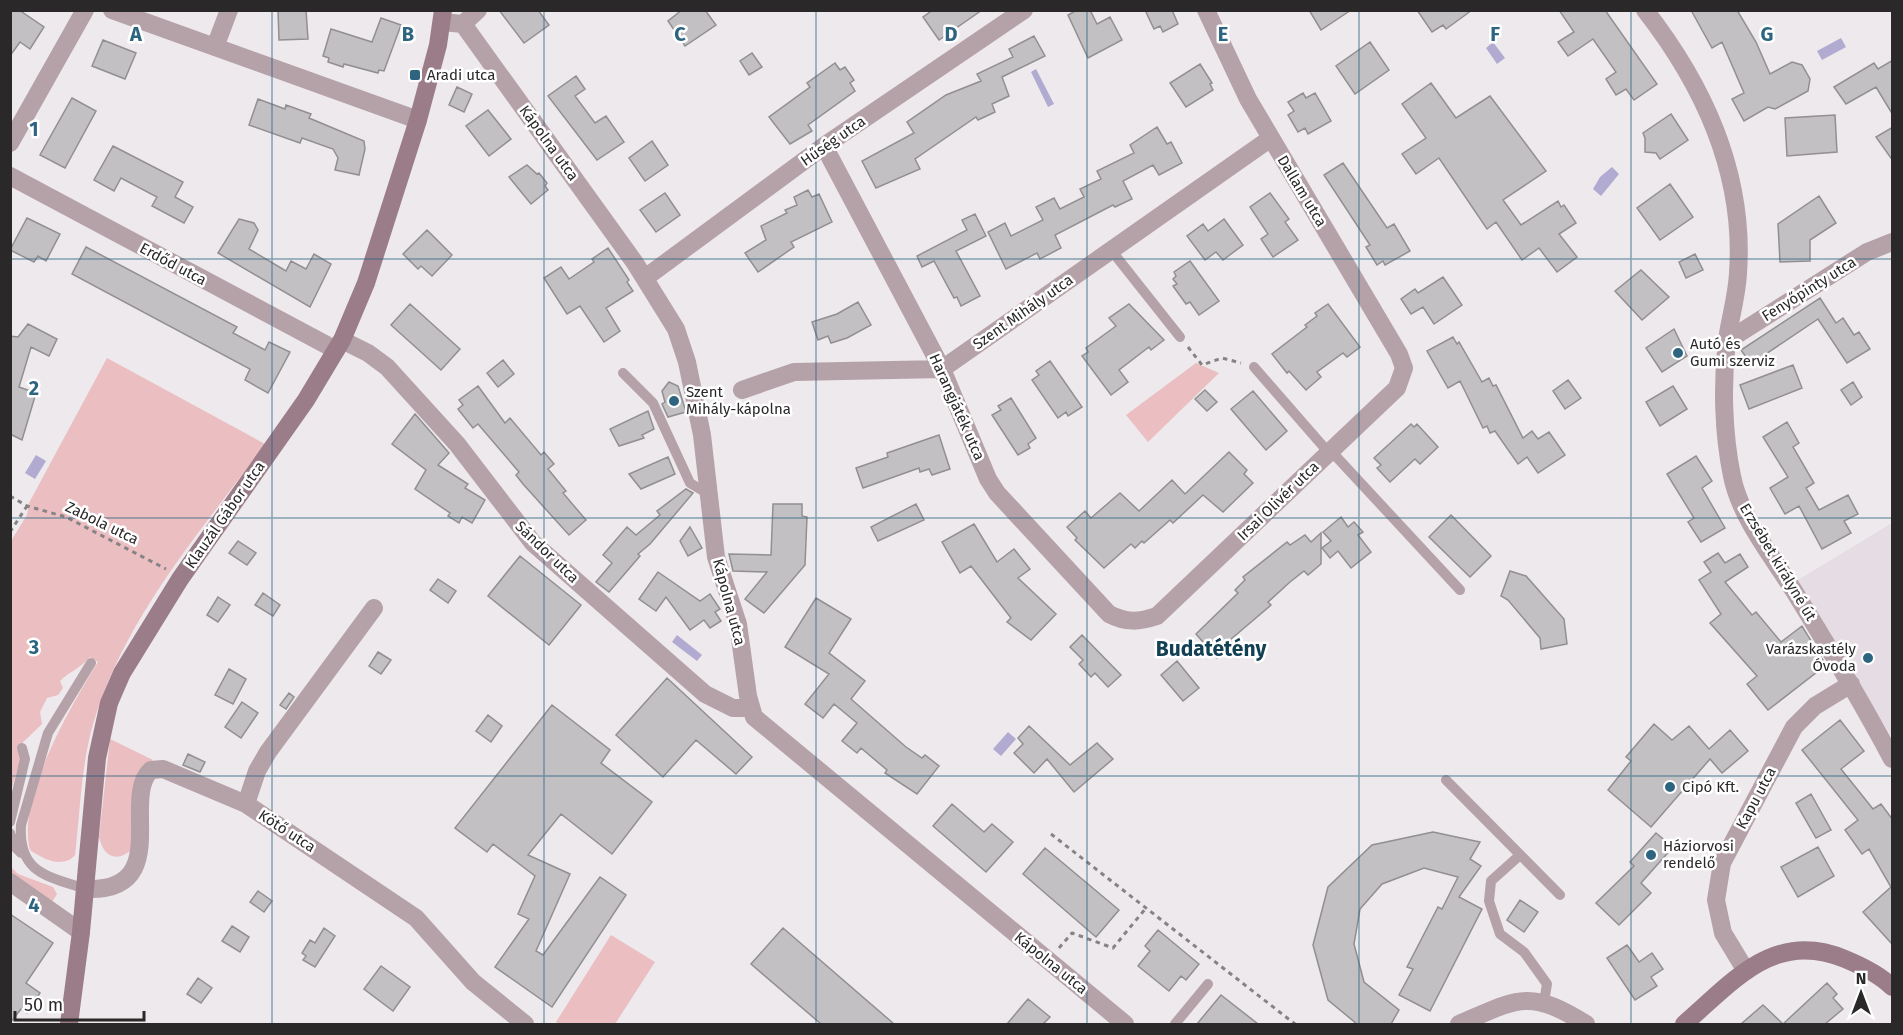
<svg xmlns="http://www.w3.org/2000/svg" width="1903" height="1035" font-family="'Fira Sans',sans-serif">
	<rect width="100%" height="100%" fill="#ede9ec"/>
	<path fill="#e6dce3" d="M1892 523V735L1891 736 1798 580Z"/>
	<path fill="#ebbec1" d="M107 358 265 444C200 533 122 620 92 728 81 768 80 814 75 855 63 869 43 859 30 850 16 799 71 706 98 662L90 657C81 668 70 671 60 681L63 688 58 695 47 698 40 712 42 724 17 748 21 758 11 791V541L27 515 29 503Z
		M1196 363 1219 373 1148 442 1126 415Z
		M110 739 153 760 150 763 134 848C117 863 104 858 99 837Z
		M11 867 18 874 53 887 57 894 52 902 11 876Z
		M611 935 655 962 615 1024H559L556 1022Z"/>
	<path fill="#b1abd2" d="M1841 38 1846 47 1822 60 1817 51Z
		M1493 42 1505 58 1497 64 1486 48Z
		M1036 69 1054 104 1048 107 1031 72Z
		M1612 167 1619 174 1601 196 1593 189 1600 177Z
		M36 455 46 461 35 479 25 473Z
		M677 635 702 655 697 661 672 642Z
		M1008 732 1016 739 1001 756 993 749Z"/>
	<path fill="#c2c0c3" stroke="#918f92" stroke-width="1.5" d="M10 10H19L44 27 30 49 20 42 10 56Z
		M278 10H306L308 39 279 40Z
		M499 10H538L549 25 524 43Z
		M682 10H705L716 25 685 46 668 21Z
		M933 10H982L939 40 923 17Z
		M1077 10H1090L1097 24 1110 17 1122 40 1088 58 1068 15Z
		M1145 10H1172L1178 24 1163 32 1160 26 1154 29Z
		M1309 10H1351L1321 30Z
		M1417 10H1472L1446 29 1443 25 1432 32Z
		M1559 10H1605L1657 84 1634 100 1626 89 1616 95 1606 79 1616 72 1593 39 1568 56 1558 42 1574 32Z
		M1691 10H1737L1756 42 1770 74 1792 62 1802 65 1810 79 1808 91 1775 109 1768 107 1744 121 1732 99 1744 93 1722 42 1712 48Z
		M381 18 401 25 384 71 379 70 378 73 344 64 343 67 328 62 329 58 323 56 331 29 372 42Z
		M1034 36 1045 56 1002 77 1009 96 992 104 995 112 978 120 976 117 915 159 920 169 876 188 862 161 914 133 907 122 946 95 981 81 977 74 1013 57 1009 49Z
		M103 40 136 53 125 79 92 66Z
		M1370 42 1389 70 1355 94 1336 66Z
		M752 53 762 67 749 75 740 61Z
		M1893 60V115L1876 87 1846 104 1834 87 1874 63 1878 69Z
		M835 63 840 70 845 67 854 80 850 83 855 91 808 125 812 131 790 144 769 117 810 87 807 83Z
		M1200 64 1212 83 1210 84 1213 90 1186 107 1170 83Z
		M576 76 585 89 575 96 595 123 606 116 624 142 597 160 548 96Z
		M1431 83 1456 118 1490 96 1546 171 1503 200 1521 225 1558 201 1561 207 1564 205 1576 223 1559 234 1577 257 1557 272 1539 248 1522 260 1496 222 1487 229 1439 158 1416 174 1402 154 1426 138 1402 104Z
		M457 87 472 94 464 112 449 105Z
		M1303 93 1306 98 1315 93 1331 121 1308 134 1305 128 1298 132 1288 115 1294 111 1288 102Z
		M72 98 96 111 65 168 40 155Z
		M258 99 285 109 286 105 311 114 309 118 364 141 365 149 359 175 335 170 338 158 333 149 302 138 300 143 249 125Z
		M488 110 511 139 489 156 466 126Z
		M1671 114 1688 140 1660 159 1656 153 1645 152V138L1643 133Z
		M1835 115 1837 152 1787 156 1785 118Z
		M1157 127 1167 144 1171 142 1182 163 1159 175 1153 165 1123 181 1132 199 1115 207 1113 205 1055 235 1061 248 1040 259 1037 253 1006 269 988 232 1005 223 1011 236 1043 220 1036 207 1054 198 1060 209 1084 197 1080 189 1101 179 1097 171 1134 153 1130 145Z
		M1893 127V161L1876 137Z
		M652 141 668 165 645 181 629 158Z
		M113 146 183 182 175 197 193 207 184 223 152 206 157 197 121 178 114 191 94 180Z
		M1343 163 1387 228 1394 224 1410 251 1385 265 1383 261 1377 265 1366 247 1370 245 1324 175Z
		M527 165 537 174 539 173 547 183 545 186 548 190 531 204 509 177Z
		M1670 184 1693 217 1660 240 1637 208Z
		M808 190 812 197 819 194 832 222 791 242 794 247 758 272 745 253 766 240 761 226 787 213 785 210 797 205 794 197Z
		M665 193 680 215 656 232 640 210Z
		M1270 193 1289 219 1285 222 1298 240 1273 257 1261 239 1268 234 1250 207Z
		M1819 196 1836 223 1810 240V261L1780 262 1778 224Z
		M975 214 986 236 956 251 980 296 961 306 957 297 954 298 934 261 922 267 917 256 967 230 962 220Z
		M27 218 60 234 46 261 38 256 34 262 10 250Z
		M239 219 254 223 258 230 249 249 286 271 291 261 306 269 314 254 331 264 310 307 218 253Z
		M1224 219 1243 245 1223 260 1216 252 1205 260 1187 236 1203 224 1208 231Z
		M427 230 452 255 432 276 421 266 418 269 403 254Z
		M86 247 237 327 233 333 265 350 269 342 290 352 268 393 245 380 250 369 72 274Z
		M608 248 629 280 627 282 633 291 606 308 620 331 604 342 580 306 567 314 544 278 561 267 569 279 594 262 592 259Z
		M1695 254 1703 270 1686 278 1679 262Z
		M1190 261 1219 301 1199 315 1190 302 1186 304 1173 286 1177 284 1173 279 1176 276 1174 272Z
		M1641 270 1669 297 1642 320 1615 291Z
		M1443 277 1462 305 1434 324 1423 307 1411 314 1401 299 1415 289 1418 293Z
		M1820 298 1836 323 1843 318 1854 335 1859 332 1870 349 1847 363 1818 319 1751 364 1741 350Z
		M858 302 871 325 847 338 831 343 828 336 818 340 812 322 837 314Z
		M410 304 460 349 441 370 391 325Z
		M1129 304 1164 340 1151 350 1149 347 1119 370 1128 382 1111 395 1082 356 1088 352 1086 348 1116 326 1109 318Z
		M1328 304 1360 347 1347 357 1343 353 1317 372 1321 377 1306 390 1289 371 1287 373 1272 354 1307 327 1305 325 1317 316 1315 313Z
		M28 324 57 339 49 356 31 347 19 387 36 393 22 440 10 434V336L18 337Z
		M1674 329 1687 356 1662 372 1646 348Z
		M1453 337 1457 344 1459 342 1482 382 1489 378 1493 386 1496 385 1523 438 1532 431 1538 439 1549 432 1565 455 1538 473 1527 457 1518 464 1495 431 1490 433 1487 426 1483 428 1460 381 1448 388 1427 351Z
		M503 360 514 374 498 387 487 373Z
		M1050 361 1082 407 1068 416 1066 412 1058 418 1032 380 1039 375 1036 371Z
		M1793 365 1802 388 1749 409 1740 385Z
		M1568 380 1581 398 1565 409 1553 391Z
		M669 382 678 386 686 412 668 417 662 404 665 402 662 391Z
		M1853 382 1862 397 1851 405 1841 390Z
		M478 386 505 423 510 418 541 455 544 452 554 464 548 469 566 491 563 493 586 520 569 535 523 484 516 475 519 472 478 424 473 428 458 409 463 405 459 400Z
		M1673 386 1687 409 1660 426 1646 402Z
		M1205 390 1217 402 1207 411 1195 399Z
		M1253 391 1287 431 1266 450 1231 409Z
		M1011 398 1036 438 1028 444 1030 448 1018 455 992 415 1001 410 998 406Z
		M648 411 654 429 642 435 644 438 619 446 610 429Z
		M415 414 449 453 438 465 468 484 465 488 485 500 472 523 462 517 459 523 448 516 450 513 415 489 426 470 392 444Z
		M1787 422 1799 443 1793 447 1814 483 1806 488 1819 510 1848 495 1858 514 1844 521 1851 533 1822 549 1799 506 1785 514 1770 488 1788 477 1763 437Z
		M1411 424 1414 427 1417 424 1438 447 1420 464 1415 459 1390 482 1377 468 1381 465 1374 458Z
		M939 435 950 469 932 475 929 469 920 472 919 468 863 488 856 468 888 457 887 453Z
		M1229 452 1247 470 1244 474 1253 483 1223 512 1203 495 1173 523 1170 520 1144 543 1142 541 1135 548 1131 544 1104 568 1075 540 1077 538 1067 527 1085 511 1091 518 1120 493 1139 511 1172 480 1185 494Z
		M1696 456 1712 481 1702 488 1725 528 1701 542 1688 522 1694 518 1667 474Z
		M668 457 675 474 641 489 629 474Z
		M686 489 693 493 650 544 638 554 640 556 609 592 596 582 612 563 603 555 627 527 636 535 660 515 657 511Z
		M773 504H802V516L807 517 805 565 764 613 745 599 767 572 733 571 729 554 771 555Z
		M916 504 924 520 878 541 871 527Z
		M1451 515 1491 556 1470 577 1429 537Z
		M1341 517 1348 527 1354 522 1363 532 1358 535 1371 552 1351 568 1338 551 1330 558 1322 548 1331 541 1323 532Z
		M974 524 997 562 1014 549 1030 569 1018 578 1056 614 1031 640 1007 622 1011 618 971 566 960 573 942 542Z
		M690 527 702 548 688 556 680 541Z
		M1321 533V564L1308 575 1304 571 1290 582 1268 602 1271 605 1230 640 1233 644 1217 658 1196 634 1238 593 1235 590 1245 580 1243 577 1287 542 1290 545 1305 535 1311 542Z
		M238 541 256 553 247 565 229 553Z
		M1718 553 1725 563 1740 554 1748 567 1725 582 1752 615 1756 612 1781 642 1802 626 1826 665 1768 710 1747 684 1757 676 1710 623 1721 614 1699 580 1711 572 1704 562Z
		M520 556 581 605 549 645 488 596Z
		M1510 571 1526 576 1564 619 1567 644 1541 649 1540 638 1508 600 1501 596Z
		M658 572 700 601 710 594 720 609 715 612 721 621 710 628 704 620 690 630 666 597 656 611 639 599Z
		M438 579 456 591 448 603 430 590Z
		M263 593 280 605 273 616 255 605Z
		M218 597 230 605 218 622 207 615Z
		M816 598 851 619 829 653 865 681 851 699 906 747 922 758 925 755 939 766 917 794 885 773 887 770 861 748 857 753 842 741 857 723 834 704 823 718 805 704 829 674 785 647Z
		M1082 635 1121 675 1108 687 1095 673 1091 677 1079 664 1083 660 1070 647Z
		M378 652 391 660 381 674 369 666Z
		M1177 661 1199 688 1183 701 1161 675Z
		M229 669 246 679 233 704 215 695Z
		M667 678 752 757 736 774 696 740 663 777 616 735Z
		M289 693 294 697 286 709 280 705Z
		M242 702 258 713 241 738 225 727Z
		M552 705 610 750 601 763 652 802 612 854 561 814 528 855 570 874 536 951 543 955 600 877 626 895 552 1007 495 967 529 919 518 914 535 876 493 844 487 852 455 828Z
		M488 715 502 726 491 742 476 731Z
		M1840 720 1864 751 1841 769 1873 809 1881 804 1893 820V945L1863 912 1891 887 1869 849 1862 854 1845 830 1858 820 1802 750Z
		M1654 724 1672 740 1689 726 1709 749 1730 730 1748 751 1722 773 1710 759 1651 827 1608 790 1631 761 1626 757Z
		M1029 726 1070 765 1097 743 1113 759 1074 792 1047 759 1034 773 1014 753 1023 744 1018 738Z
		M188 754 205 762 200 772 183 765Z
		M1811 794 1831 830 1816 838 1796 803Z
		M952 804 984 832 992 824 1013 842 986 872 933 826Z
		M1433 832 1480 842 1470 859 1481 866 1459 897 1482 909 1430 1011 1399 995 1413 969 1407 967 1438 907 1442 909 1458 877 1424 868 1382 884 1360 909 1354 944 1364 982 1399 1010 1391 1024H1357L1328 1000 1313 945 1328 887 1372 845Z
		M1656 833 1673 847 1641 883 1651 893 1619 925 1596 903 1634 866 1630 862Z
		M1818 847 1834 876 1798 897 1781 867Z
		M1045 848 1119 910 1096 937 1023 874Z
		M258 891 272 901 264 912 250 902Z
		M1520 900 1538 912 1524 932 1507 920Z
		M10 914 53 943 26 983 40 993 27 1013 21 1009 10 1023Z
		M232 926 249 937 240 952 222 941Z
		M324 928 335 936 315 967 303 960 306 956 302 953 310 940 315 943Z
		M783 928 894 1024H821L751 964Z
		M1158 930 1199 964 1186 980 1181 976 1169 991 1138 966 1150 951 1145 946Z
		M1627 945 1639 962 1652 953 1663 969 1651 977 1657 986 1635 1000 1607 958Z
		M381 966 410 987 393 1011 364 989Z
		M198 978 212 988 201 1003 187 994Z
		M1827 983 1837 994 1833 998 1843 1009 1825 1024H1741L1763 1005 1783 1024Z
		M1221 995 1258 1024H1197Z
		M1028 999 1050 1017 1043 1024H1007Z"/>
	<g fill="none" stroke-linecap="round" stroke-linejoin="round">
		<path stroke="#868385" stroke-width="3" stroke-dasharray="4.5 4.5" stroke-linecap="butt" d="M1188 347 1202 365 1222 358 1241 363
			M710 394 725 386
			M10 496 27 506 66 517 166 569
			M10 532 27 506
			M1051 834 1295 1024
			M1059 948 1072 933 1113 948 1146 908"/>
		<path stroke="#b5a1a8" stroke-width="10" d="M1111 250 1180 337
			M1254 367 1329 453
			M623 373 653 403 690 483 710 495
			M1331 451 1460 590
			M1446 780 1560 895
			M10 822 25 759 22 748
			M10 833 15 847 21 853
			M1520 855 1491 881 1489 901 1500 934 1524 952 1547 984 1544 1002
			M86 889C47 876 18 873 21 825L48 733 91 663
			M1175 1024 1208 984"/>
		<path stroke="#b5a1a8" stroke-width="18" d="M112 10 418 120
			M1645 10C1705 87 1745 174 1738 273 1737 296 1730 318 1727 340 1722 383 1723 433 1732 476 1740 517 1772 556 1794 591 1828 646 1862 702 1892 759
			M442 22 463 24 635 263 676 329 687 362 702 435 716 557 738 624 748 696 754 717 1125 1024
			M463 24 478 10
			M215 47 229 10
			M10 143 85 10
			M824 146 942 369 988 479 997 493 1109 614C1126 623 1139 622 1157 616L1397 388 1404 368 1399 354 1248 99 1206 10
			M10 176 336 350
			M645 278 824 146 1024 10
			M342 340 368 353 387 367 457 444 533 543 705 694 733 708H750
			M1727 341 1867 252 1892 242
			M742 390 794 372 942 369 1271 138
			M246 804 257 771 268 752 374 608
			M10 882 81 932
			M86 889C174 892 120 798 151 770L163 769 246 804 416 918 473 982 525 1024
			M1746 971 1723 933 1716 900 1722 863 1794 727 1815 706 1851 684
			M1459 1024C1518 999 1528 988 1586 1024"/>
		<path stroke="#9a7d88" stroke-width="18" d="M69 1024 81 932 97 758 109 703 122 673 180 579 306 400 342 340 366 283 418 120 438 45 443 10
			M1684 1024C1733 982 1774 929 1845 959 1862 966 1879 974 1892 987"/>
	</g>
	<path fill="none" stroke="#2d647f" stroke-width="1.5" stroke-opacity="0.55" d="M272 10V1024M544 10V1024M816 10V1024M1087 10V1024M1359 10V1024M1631 10V1024M10 259H1892M10 518H1892M10 776H1892"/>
	<g fill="#2d647f" stroke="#fff" stroke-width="2">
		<rect x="409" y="69" width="12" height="12" rx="3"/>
		<circle cx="1678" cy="353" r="6"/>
		<circle cx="674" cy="401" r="6"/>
		<circle cx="1868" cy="658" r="6"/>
		<circle cx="1670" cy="787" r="6"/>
		<circle cx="1651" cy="855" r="6"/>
	</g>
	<g text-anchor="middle" stroke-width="5" stroke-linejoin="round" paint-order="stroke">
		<g font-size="15" fill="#2a2829" stroke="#fff" text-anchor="start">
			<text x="427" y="80">Aradi utca</text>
			<text x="1690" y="349">Autó és<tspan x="1690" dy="17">Gumi szerviz</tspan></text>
			<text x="686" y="397">Szent<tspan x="686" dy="17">Mihály-kápolna</tspan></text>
			<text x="1856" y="654" text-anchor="end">Varázskastély<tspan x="1856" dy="17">Óvoda</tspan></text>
			<text x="1682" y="792">Cipó Kft.</text>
			<text x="1663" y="851">Háziorvosi<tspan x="1663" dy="17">rendelő</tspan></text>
		</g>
		<g font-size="15" fill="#2a2829" stroke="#fff">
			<text transform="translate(833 141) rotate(-35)" y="5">Hűség utca</text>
			<text transform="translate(549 143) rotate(54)" y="5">Kápolna utca</text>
			<text transform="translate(1302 191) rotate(59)" y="5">Dallam utca</text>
			<text transform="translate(173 264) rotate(28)" y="5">Erdőd utca</text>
			<text transform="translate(1809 289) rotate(-32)" y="5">Fenyőpinty utca</text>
			<text transform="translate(1023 312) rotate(-35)" y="5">Szent Mihály utca</text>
			<text transform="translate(957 407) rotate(66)" y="5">Harangjáték utca</text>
			<text transform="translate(1278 501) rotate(-44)" y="5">Irsai Olivér utca</text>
			<text transform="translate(225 515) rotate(-55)" y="5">Klauzál Gábor utca</text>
			<text transform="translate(102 523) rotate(26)" y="5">Zabola utca</text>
			<text transform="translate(547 552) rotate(44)" y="5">Sándor utca</text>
			<text transform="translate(1778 562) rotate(59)" y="5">Erzsébet királyné út</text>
			<text transform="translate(729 602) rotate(75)" y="5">Kápolna utca</text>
			<text transform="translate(1756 798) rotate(-62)" y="5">Kapu utca</text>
			<text transform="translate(287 831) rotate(33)" y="5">Kötő utca</text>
			<text transform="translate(1051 963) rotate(39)" y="5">Kápolna utca</text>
		</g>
		<g font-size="21" font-weight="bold" fill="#124054" stroke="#fff">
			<text x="1211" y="656">Budatétény</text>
		</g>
	</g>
	<g font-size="20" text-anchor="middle" font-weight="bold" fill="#2d647f" stroke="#fff" stroke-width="5" stroke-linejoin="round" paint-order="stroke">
		<text x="136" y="41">A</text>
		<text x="408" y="41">B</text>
		<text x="680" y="41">C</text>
		<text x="951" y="41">D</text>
		<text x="1223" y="41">E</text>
		<text x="1495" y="41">F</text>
		<text x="1767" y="41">G</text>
		<text x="34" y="136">1</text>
		<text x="34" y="395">2</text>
		<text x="34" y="654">3</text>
		<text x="34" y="912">4</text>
	</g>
	<rect width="1903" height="1035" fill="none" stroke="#2a2829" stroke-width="24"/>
	<g transform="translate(1861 993)" stroke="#ffffff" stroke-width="4.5" paint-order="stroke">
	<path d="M0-4.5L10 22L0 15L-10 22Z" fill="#2a2829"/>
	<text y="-9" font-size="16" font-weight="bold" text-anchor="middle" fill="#2a2829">N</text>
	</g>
	<path d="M15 1011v9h129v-9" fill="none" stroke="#2a2829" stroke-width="3"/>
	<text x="24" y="1011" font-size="18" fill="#2a2829" stroke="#ffffff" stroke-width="4.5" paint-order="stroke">50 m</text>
</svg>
